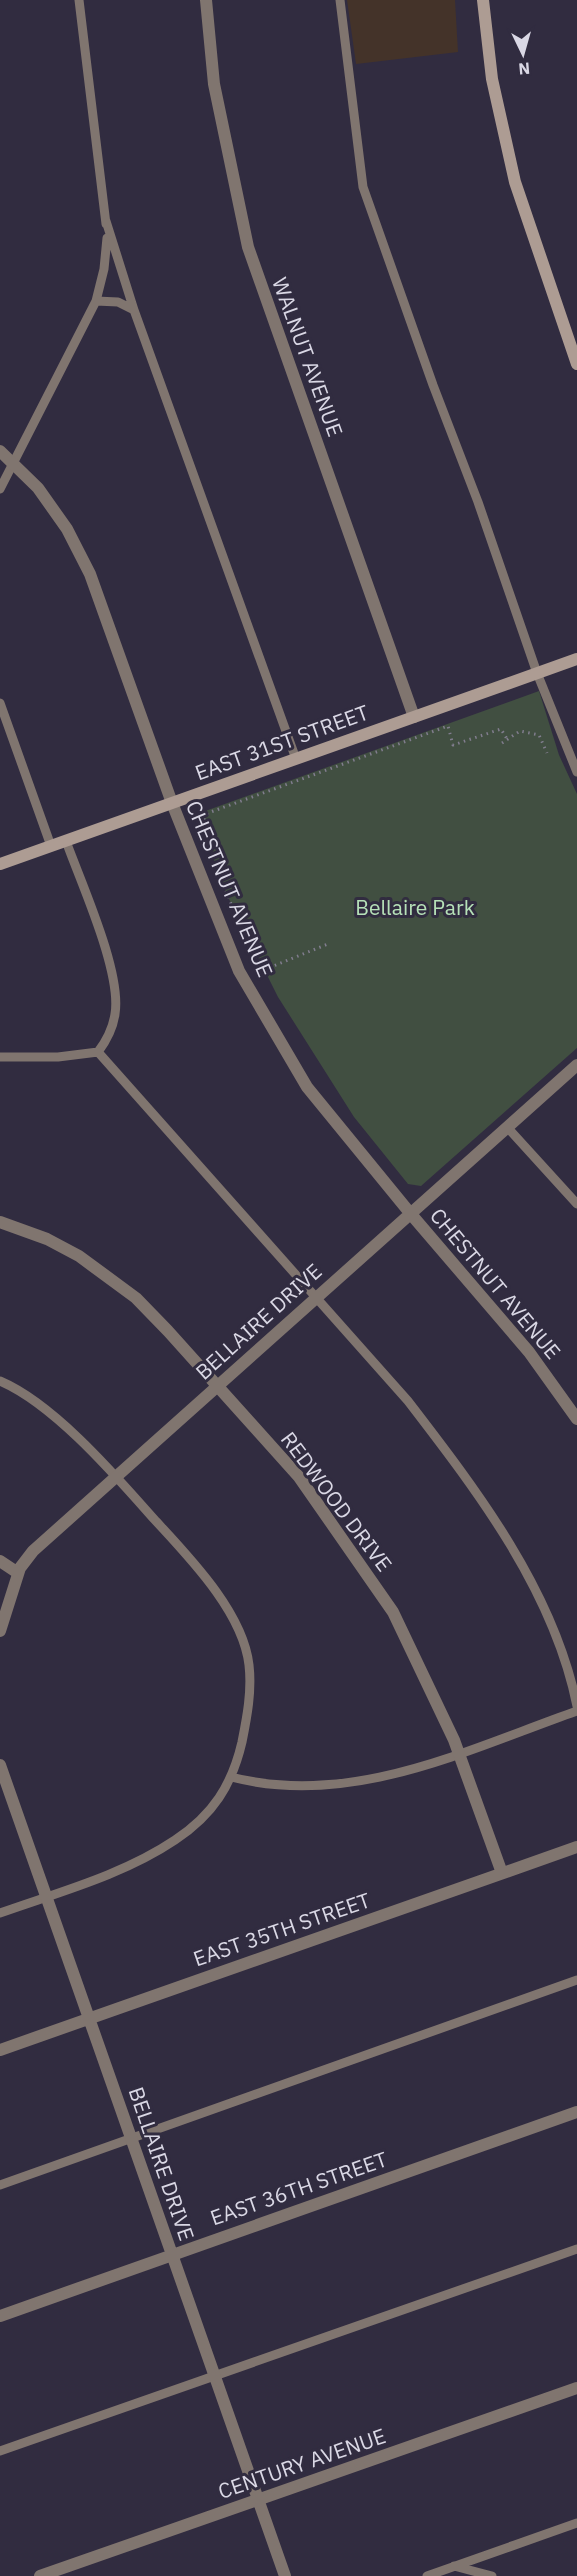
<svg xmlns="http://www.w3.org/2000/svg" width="577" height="2576" font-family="'IBM Plex Sans',sans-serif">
	<rect width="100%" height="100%" fill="#312c40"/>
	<path fill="#443329" d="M347 0H455L458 52 356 64Z"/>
	<path fill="#414f41" d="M539 691 559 755 577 794V1048L421 1186 408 1184 354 1117 278 997 227 895 197 814Z"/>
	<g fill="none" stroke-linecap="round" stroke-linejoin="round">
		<path stroke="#817d8e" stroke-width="3" stroke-dasharray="1.5 4.5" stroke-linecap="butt" d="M502 743 520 731 539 735 547 753
			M200 831 208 813 448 726 453 745 501 729 507 739
			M223 886 261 971 328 944"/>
		<path stroke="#80756f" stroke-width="9" d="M79 0 106 224
			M340 0 363 187 433 385 478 502 537 673 577 772
			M106 221 134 310 296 759
			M96 301 118 302 134 310
			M0 489 96 301 104 269 107 238
			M0 703 51 846
			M98 1052 408 1401C478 1492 554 1591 577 1706
			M0 1057H58L98 1052C107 1040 113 1028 115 1014 122 972 81 883 66 841
			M507 1127 577 1204
			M0 1381C54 1404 115 1475 154 1519 189 1557 243 1612 249 1665 252 1691 247 1717 242 1742 232 1785 213 1815 175 1840 123 1875 59 1892 0 1913
			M231 1777C352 1808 466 1750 577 1711
			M0 2185 577 1980
			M0 2451 577 2249
			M454 2566 492 2576
			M427 2576 577 2523"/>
		<path stroke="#80756f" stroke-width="12" d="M206 0 214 84 248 247 414 717
			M0 451 38 488 67 529 90 574 172 803 239 971 307 1087 410 1213 529 1352 577 1419
			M0 1222 47 1239 79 1256 136 1298 168 1331 299 1477 393 1612 454 1740 502 1873
			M0 1561 18 1573
			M0 1631 20 1568 33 1551 577 1065
			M0 1765 285 2576
			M0 2050 577 1847
			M0 2316 577 2112
			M40 2576 577 2388"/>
		<path stroke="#ad9c93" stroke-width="12" d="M483 0 492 79 515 182 577 364
			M0 864 577 659"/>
	</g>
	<g text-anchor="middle" stroke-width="6" stroke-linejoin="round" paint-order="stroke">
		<g font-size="21" fill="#dad8e5" stroke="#312c40">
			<text transform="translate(307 357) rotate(70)" y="7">WALNUT AVENUE</text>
			<text transform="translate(282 743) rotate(-20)" y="7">EAST 31ST STREET</text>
			<text transform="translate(229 889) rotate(67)" y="7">CHESTNUT AVENUE</text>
			<text transform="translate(495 1284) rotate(50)" y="7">CHESTNUT AVENUE</text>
			<text transform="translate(259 1322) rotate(-42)" y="7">BELLAIRE DRIVE</text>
			<text transform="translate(336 1502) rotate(53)" y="7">REDWOOD DRIVE</text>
			<text transform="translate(282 1930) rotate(-19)" y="7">EAST 35TH STREET</text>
			<text transform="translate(161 2164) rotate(71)" y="7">BELLAIRE DRIVE</text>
			<text transform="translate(299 2189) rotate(-19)" y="7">EAST 36TH STREET</text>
			<text transform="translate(302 2464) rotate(-19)" y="7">CENTURY AVENUE</text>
		</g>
		<g font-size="21" fill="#b6e1b8" stroke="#312c40">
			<text x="415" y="915">Bellaire Park</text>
		</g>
	</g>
	<g transform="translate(523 54) rotate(175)" stroke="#312c40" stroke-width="4.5" paint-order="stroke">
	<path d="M0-4.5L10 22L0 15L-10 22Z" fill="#dad8e5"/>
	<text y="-9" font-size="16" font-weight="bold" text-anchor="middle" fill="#dad8e5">N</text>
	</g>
</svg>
